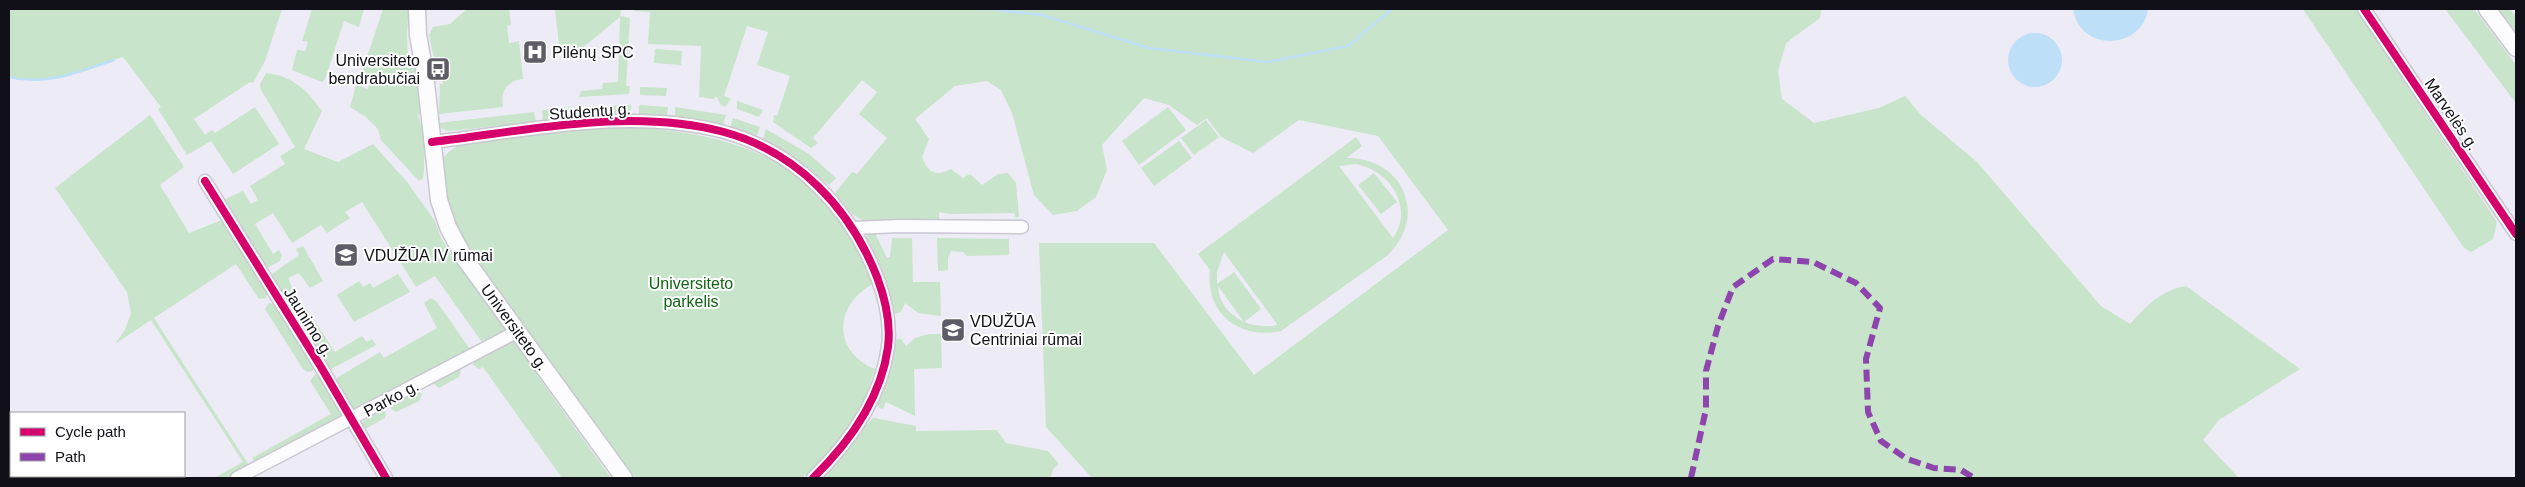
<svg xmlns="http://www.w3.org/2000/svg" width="2525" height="487" font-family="Arial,sans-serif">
	<rect width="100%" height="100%" fill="#edebf6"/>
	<path fill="#c8e4ca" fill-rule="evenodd" d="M9 9H282L265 61 253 83 250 82 194 119 205 135 212 130 215 133 255 107 279 144 233 174 211 141 187 155 158 109 161 107 123 57C84 69 50 87 9 77Z
		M312 9H364L359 27 344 21 325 79 322 82 292 70 297 50 305 51 308 42 302 41Z
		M383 9H409L407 32 408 65 415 64 424 113 418 115 421 125 424 126V171L423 178 419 181 381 140 378 129 366 117 350 107 356 85 368 89 370 81 360 78Z
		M467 9H509L511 25 507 26 509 43 519 41 523 79C507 81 500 91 503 107L439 114 440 84H443L439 58H434L429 35 433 27 450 24Z
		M555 9H621L620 16 630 18 626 86H630L629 94 579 97 581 91 602 89 603 83 618 82 620 17 581 49 559 45Z
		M635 9H1821L1820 18 1786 43 1778 71 1782 99 1814 123 1879 108 1905 96 1921 115 1977 162 2101 306 2130 324C2148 305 2159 291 2186 286L2300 369 2219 420 2203 440 2239 478H1092L1046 427 1039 243H1154L1254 375 1448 230 1378 136 1299 120 1253 153 1221 137 1207 118 1197 125 1169 105 1144 98 1102 145 1107 170 1096 197 1077 211 1053 215 1034 195 1012 113 1001 90 987 81 955 86 915 119 929 139 922 157C928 173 936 177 951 169L963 178 970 174 982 185 998 174 1008 173 1016 183 1019 217 1016 218 1014 213 951 214 939 212V220L865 222 852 214 835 193 852 172 857 174 887 138 859 114 877 92 862 80 813 138 818 143 811 148 773 122 774 115 777 116 790 76 757 65 768 32 747 26 724 96 731 99 725 107 721 105 716 96 714 99 699 97 701 46 648 44 650 12 634 11Z
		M2303 9H2356L2497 222 2493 239 2471 252 2464 248Z
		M2445 9H2474L2516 65V103Z
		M2498 9H2510L2516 17V32Z
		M655 49 682 51 681 65 654 63Z
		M266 73C293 76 307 90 322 111L304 149 338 162 373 144 407 182 435 221 441 238 450 253 504 328 503 333 484 345 435 276 416 287 362 202 345 212 350 218 327 233 321 225 292 243 273 213 255 224 273 254 279 250 282 255 280 261 267 268 262 267 221 201 243 191 251 204 258 200 250 186 285 164 280 156 295 147 260 88V84Z
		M640 87 667 88 666 96 640 95Z
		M737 101 763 110 759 117 737 109Z
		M631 105V114L580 116V107Z
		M639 105 668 107 667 117 639 116Z
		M572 107 574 117 543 122 542 110Z
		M675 107 726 115 723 125 675 117Z
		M1168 107 1186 130 1139 165 1122 141Z
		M534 112 536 122 449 131 442 129 438 123Z
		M150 115 184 167 160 185 189 233 222 220 267 293 266 298 259 299 236 264 154 318 250 467 229 478 216 477 243 462 151 320 115 344 125 330 131 313 127 292 55 188Z
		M733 118 760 127 757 135 730 128Z
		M1206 120 1219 137 1194 155 1181 138Z
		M630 127C752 135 824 166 873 284 834 305 832 351 875 369 870 383 866 397 860 410 847 435 824 461 802 478H632L468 249 450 211 441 161C451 148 458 144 474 142L590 129Z
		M766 129 809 154 836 178 829 185 795 159 765 141 763 139Z
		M1356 137 1362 146 1346 158C1402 157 1429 215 1388 255L1281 331C1240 340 1205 314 1210 270L1198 254ZM1356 164C1389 170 1415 207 1393 238L1339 166ZM1224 252 1277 324V325C1251 331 1219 315 1218 286L1244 322 1261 309 1234 272 1217 284V272Z
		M1179 141 1192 158 1154 186 1141 168Z
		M1374 173 1397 202 1381 214 1358 185Z
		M874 231 887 258 890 257 892 238H912L913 282H940L941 316 918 313 905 303 901 312 894 314 882 270 866 237 869 232Z
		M937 238 1009 239V255L967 256 963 252 951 251 948 258V270L938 271Z
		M303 246 323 281 310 288 299 273 288 278 296 297 287 301 269 276 299 255 296 249Z
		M398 274 410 292 354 322 337 295 359 281 363 287 370 283 373 288Z
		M431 298 437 302 469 348 468 352 354 410 335 379 380 352 384 358 437 328 424 303Z
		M269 303 273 304 314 367 313 371 307 372 303 369 265 309Z
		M297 303 304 305 335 352 362 336 367 342 372 339 376 345 329 370 290 309V306Z
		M929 334H941L942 368 914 369 915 416 886 402 883 409 879 408 877 401 894 340 901 339 906 346 915 338Z
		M513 339 540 373 537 375 611 478H562L483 367 479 369 473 365 476 359Z
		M458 368 461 371 459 377 439 388 435 385 433 381Z
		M315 374 320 376 342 414 341 416 256 464 252 458 331 414 310 381Z
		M417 390 422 394 419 401 396 412 391 409 390 403Z
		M380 409 386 413 385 418 365 429 382 457 379 458 361 423Z
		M874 418 916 426V431L997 430 1006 443 1048 451 1059 464 1054 468 1050 478H821C832 468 868 420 874 418Z"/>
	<path fill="#bddff7" d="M2073 9H2148C2142 51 2079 52 2073 9Z
		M2008 60a27 27 0 1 1 54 0a27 27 0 1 1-54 0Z"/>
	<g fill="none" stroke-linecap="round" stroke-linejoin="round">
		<path stroke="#bddff7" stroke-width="2.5" d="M990 9 1042 15 1149 48 1267 62 1348 46 1392 9
			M9 77C46 86 79 72 114 60"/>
		<defs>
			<path id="minor" d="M2364 9 2516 234
				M432 142C527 131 629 107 724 132 797 152 850 208 877 277 885 298 891 323 888 347 881 398 849 443 813 478
				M205 181 321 367 386 478
				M854 228 899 226 1022 227
				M237 478 518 331"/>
			<path id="major" d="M417 9 418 35 425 74 439 200 448 227 465 259 624 478
				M2487 9 2516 48"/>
		</defs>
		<use href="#minor" stroke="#c9c7d1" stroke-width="15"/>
		<use href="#major" stroke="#c9c7d1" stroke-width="19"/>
		<use href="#minor" stroke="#fcfcfe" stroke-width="12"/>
		<use href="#major" stroke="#fcfcfe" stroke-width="16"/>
		<path stroke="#8e44ad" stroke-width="6" stroke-dasharray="12 6" stroke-linecap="butt" d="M1691 478 1706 409V371L1718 326 1733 287 1773 259 1813 262 1856 283 1880 308 1866 359 1868 412 1881 441 1907 459 1934 468 1961 470 1974 478"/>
		<defs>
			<path id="cycleway" d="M2364 9 2516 234
				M432 142C527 131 629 107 724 132 797 152 850 208 877 277 885 298 891 323 888 347 881 398 849 443 813 478
				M205 181 321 367 386 478"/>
		</defs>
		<use href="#cycleway" stroke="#fff" stroke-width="11"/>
		<use href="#cycleway" stroke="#d6006c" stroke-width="8"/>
	</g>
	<defs>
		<symbol id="hospital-square" viewBox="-11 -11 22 22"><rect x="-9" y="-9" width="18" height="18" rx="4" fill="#5e5c66" stroke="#fff"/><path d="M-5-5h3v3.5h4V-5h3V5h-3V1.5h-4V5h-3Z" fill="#fff"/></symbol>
		<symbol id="bus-square" viewBox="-11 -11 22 22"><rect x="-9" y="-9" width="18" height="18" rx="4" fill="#5e5c66" stroke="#fff"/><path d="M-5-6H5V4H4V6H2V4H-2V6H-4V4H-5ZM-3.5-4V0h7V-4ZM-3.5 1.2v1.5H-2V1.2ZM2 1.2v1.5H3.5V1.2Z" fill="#fff"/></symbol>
		<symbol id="university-square" viewBox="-11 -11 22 22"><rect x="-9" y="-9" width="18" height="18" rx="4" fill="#5e5c66" stroke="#fff"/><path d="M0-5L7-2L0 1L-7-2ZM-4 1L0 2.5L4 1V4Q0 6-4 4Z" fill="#fff"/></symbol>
	</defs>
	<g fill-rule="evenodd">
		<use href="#hospital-square" x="521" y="38" width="28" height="28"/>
		<use href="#bus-square" x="424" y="55" width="28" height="28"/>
		<use href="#university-square" x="332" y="241" width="28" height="28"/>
		<use href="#university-square" x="939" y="316" width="28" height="28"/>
	</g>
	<g text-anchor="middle" stroke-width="4" stroke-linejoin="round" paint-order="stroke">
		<g font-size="16" fill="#110f18" stroke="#fff" text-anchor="start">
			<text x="552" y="58">Pilėnų SPC</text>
			<text x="420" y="66" text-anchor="end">Universiteto<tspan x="420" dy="18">bendrabučiai</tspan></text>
			<text x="364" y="261">VDUŽŪA IV rūmai</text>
			<text x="970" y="327">VDUŽŪA<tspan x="970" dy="18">Centriniai rūmai</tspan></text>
		</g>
		<g font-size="16" fill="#110f18" stroke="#fff">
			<text transform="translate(590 111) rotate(-4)" y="6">Studentų g.</text>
			<text transform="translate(2452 114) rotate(56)" y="6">Marvelės g.</text>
			<text transform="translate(309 322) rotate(58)" y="6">Jaunimo g.</text>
			<text transform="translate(515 327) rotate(54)" y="6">Universiteto g.</text>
			<text transform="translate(391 398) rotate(-28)" y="6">Parko g.</text>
		</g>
		<g font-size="16" fill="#116614" stroke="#fff">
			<text x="691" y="289">Universiteto<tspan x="691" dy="18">parkelis</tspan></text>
		</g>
	</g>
	<rect width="2525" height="487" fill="none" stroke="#110f18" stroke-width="20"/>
	<rect x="10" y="412" width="175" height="65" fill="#ffffff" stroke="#a09fa3"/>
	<rect x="20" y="428" width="25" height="8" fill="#d6006c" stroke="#a09fa3"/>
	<text x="55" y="437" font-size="15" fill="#110f18">Cycle path</text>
	<rect x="20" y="453" width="25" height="8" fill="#8e44ad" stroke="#a09fa3"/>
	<text x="55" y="462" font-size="15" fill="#110f18">Path</text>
</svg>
